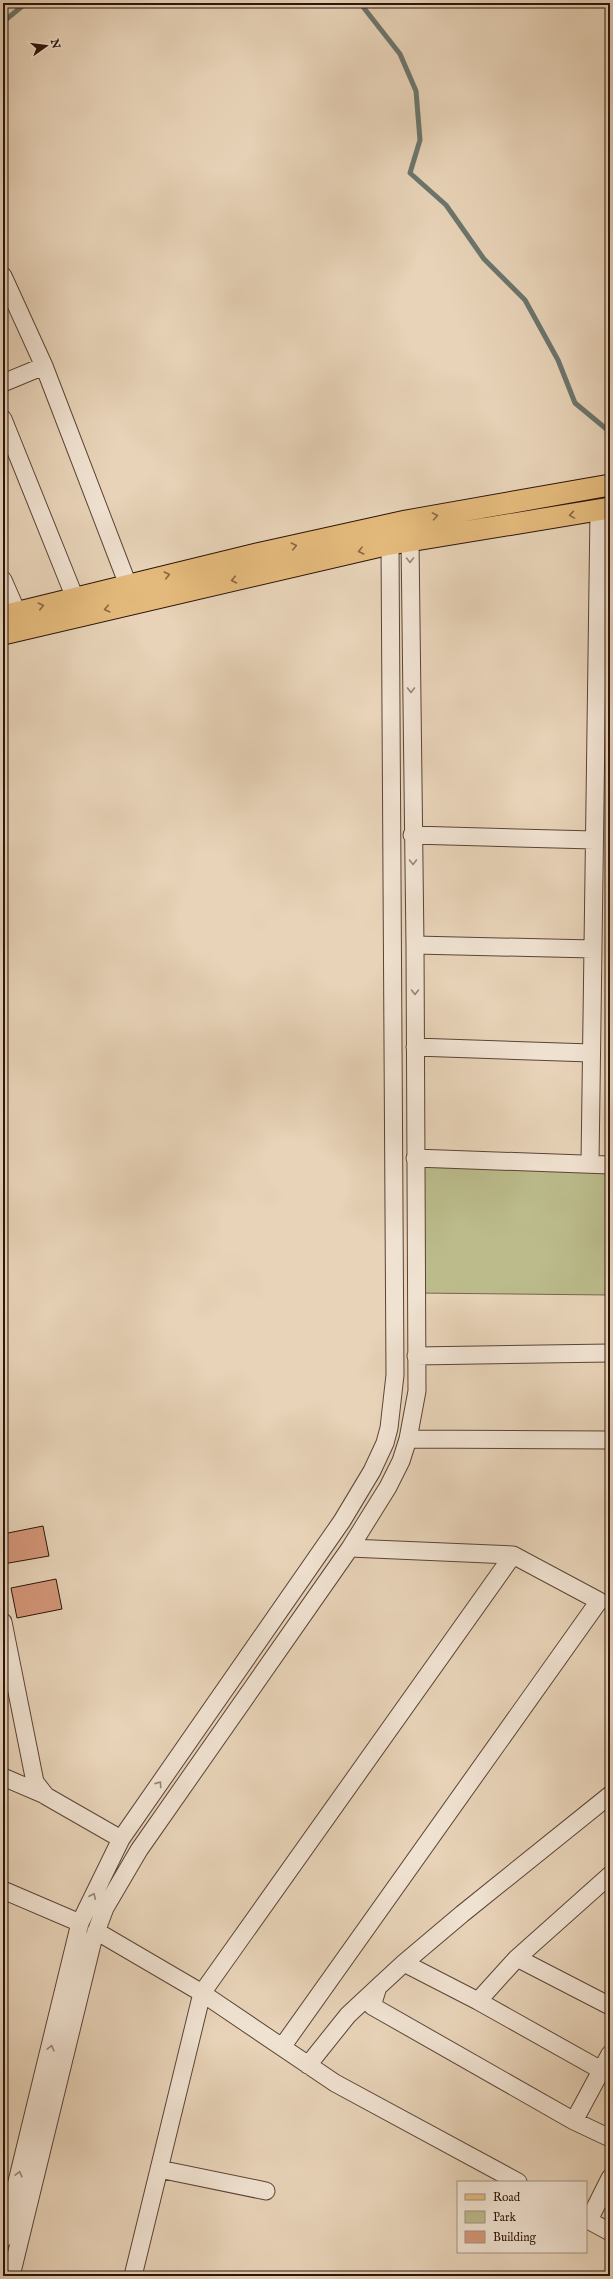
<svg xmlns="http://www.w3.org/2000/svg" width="613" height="2279" font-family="'IM FELL English',serif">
	<rect width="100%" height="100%" fill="#e8d3b8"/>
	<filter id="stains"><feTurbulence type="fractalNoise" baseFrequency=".005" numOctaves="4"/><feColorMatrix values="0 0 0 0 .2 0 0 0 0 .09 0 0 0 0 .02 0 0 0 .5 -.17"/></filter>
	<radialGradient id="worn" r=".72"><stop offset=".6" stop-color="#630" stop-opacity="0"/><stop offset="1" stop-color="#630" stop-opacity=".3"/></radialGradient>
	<path fill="#bbbb8b" stroke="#74684a" d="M415 1158 610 1165V1295L416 1293Z"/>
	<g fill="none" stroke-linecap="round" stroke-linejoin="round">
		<path stroke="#6c766e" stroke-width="5" d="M360 3 400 54 416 91 420 140 410 173 446 205 484 259 525 300 558 360 575 403 610 432
			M3 22 26 3"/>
	</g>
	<path fill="#d59779" stroke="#2c140a" d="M43 1526 49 1556 3 1564V1534Z
		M56 1579 62 1609 17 1618 11 1588Z"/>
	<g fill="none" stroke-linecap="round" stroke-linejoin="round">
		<defs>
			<path id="minor" d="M3 276 44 366 128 585
				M3 383 44 366
				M3 419 75 598
				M3 580 17 612
				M412 835 594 840
				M415 945 593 949
				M415 1047 591 1053
				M415 1158 610 1165
				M590 1164 599 511
				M416 1356 610 1353
				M408 1439 610 1440
				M350 1548 513 1555
				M3 1622 35 1782 46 1796 121 1839
				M3 1777 45 1795
				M610 1795 462 1914 404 1963 378 1987 372 2006 574 2121 610 2138
				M3 1890 80 1923
				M96 1931 202 1993 335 2083 518 2182
				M517 1958 610 2006
				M404 1963 478 2001 517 1958 610 1875
				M478 2001 601 2070
				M308 2065 348 2015 377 1988
				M574 2121 610 2054
				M159 2169 266 2191
				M586 2219 610 2232
				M589 2220 610 2178
				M3 2239 80 1923 121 1839 342 1521 372 1471 385 1443 389 1428 395 1375 390 544 388 532
				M11 2276 93 1940 105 1908 139 1850 350 1548 388 1487 401 1461 408 1439 417 1391 415 945 410 540 407 529
				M133 2276 202 1993 513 1555 599 1601 282 2047"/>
			<path id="major" d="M3 616 257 554 406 521 610 485
				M3 634 385 545 610 508"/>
		</defs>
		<use href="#minor" stroke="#5b4436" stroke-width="19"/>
		<use href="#major" stroke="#2c140a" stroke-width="23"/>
		<use href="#minor" stroke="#f0e2d1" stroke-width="17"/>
		<use href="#major" stroke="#e4ba7c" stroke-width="21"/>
	</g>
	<defs><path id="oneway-chevron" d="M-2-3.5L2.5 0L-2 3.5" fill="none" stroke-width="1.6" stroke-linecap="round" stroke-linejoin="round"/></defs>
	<g stroke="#886743">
		<use href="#oneway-chevron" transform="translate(572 515) rotate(171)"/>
		<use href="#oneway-chevron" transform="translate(435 516) rotate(-10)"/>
		<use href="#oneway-chevron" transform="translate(294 546) rotate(-12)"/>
		<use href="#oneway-chevron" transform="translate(361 551) rotate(166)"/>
		<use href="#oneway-chevron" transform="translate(167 575) rotate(-13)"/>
		<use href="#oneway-chevron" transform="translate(234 580) rotate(168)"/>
		<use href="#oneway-chevron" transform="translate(41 606) rotate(-13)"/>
		<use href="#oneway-chevron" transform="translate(107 609) rotate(167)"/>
	</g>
	<g stroke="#988577">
		<use href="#oneway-chevron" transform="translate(410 560) rotate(90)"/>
		<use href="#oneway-chevron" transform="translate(411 690) rotate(90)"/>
		<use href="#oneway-chevron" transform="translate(413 862) rotate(89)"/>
		<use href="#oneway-chevron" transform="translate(415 992) rotate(90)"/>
		<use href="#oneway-chevron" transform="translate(159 1784) rotate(-55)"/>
		<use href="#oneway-chevron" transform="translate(93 1896) rotate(-65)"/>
		<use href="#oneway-chevron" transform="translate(51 2048) rotate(-76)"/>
		<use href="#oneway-chevron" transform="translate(19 2174) rotate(-76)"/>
	</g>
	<rect width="613" height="2279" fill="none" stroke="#e8d3b8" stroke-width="16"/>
	<rect x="4" y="4" width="605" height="2271" fill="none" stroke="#2c140a" stroke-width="2"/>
	<rect x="8" y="8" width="597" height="2263" fill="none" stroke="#2c140a"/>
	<rect x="457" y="2181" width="130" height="72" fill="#f0e2d1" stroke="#a29081"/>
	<rect x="465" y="2194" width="20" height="6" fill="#e4ba7c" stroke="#a29081"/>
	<text x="493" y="2201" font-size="12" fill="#2c140a">Road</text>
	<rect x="465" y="2211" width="20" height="12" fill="#bbbb8b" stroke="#a29081"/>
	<text x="493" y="2221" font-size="12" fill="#2c140a">Park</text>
	<rect x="465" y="2231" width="20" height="12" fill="#d59779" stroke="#a29081"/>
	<text x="493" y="2241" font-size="12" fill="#2c140a">Building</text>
	<g transform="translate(46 46) rotate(76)" stroke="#f0e2d1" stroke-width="3" paint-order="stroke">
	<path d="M0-3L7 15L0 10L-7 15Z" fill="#2c140a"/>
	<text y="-6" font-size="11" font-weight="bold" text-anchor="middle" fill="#2c140a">N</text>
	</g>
	<rect width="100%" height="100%" filter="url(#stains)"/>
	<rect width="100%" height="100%" fill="url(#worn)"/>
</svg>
